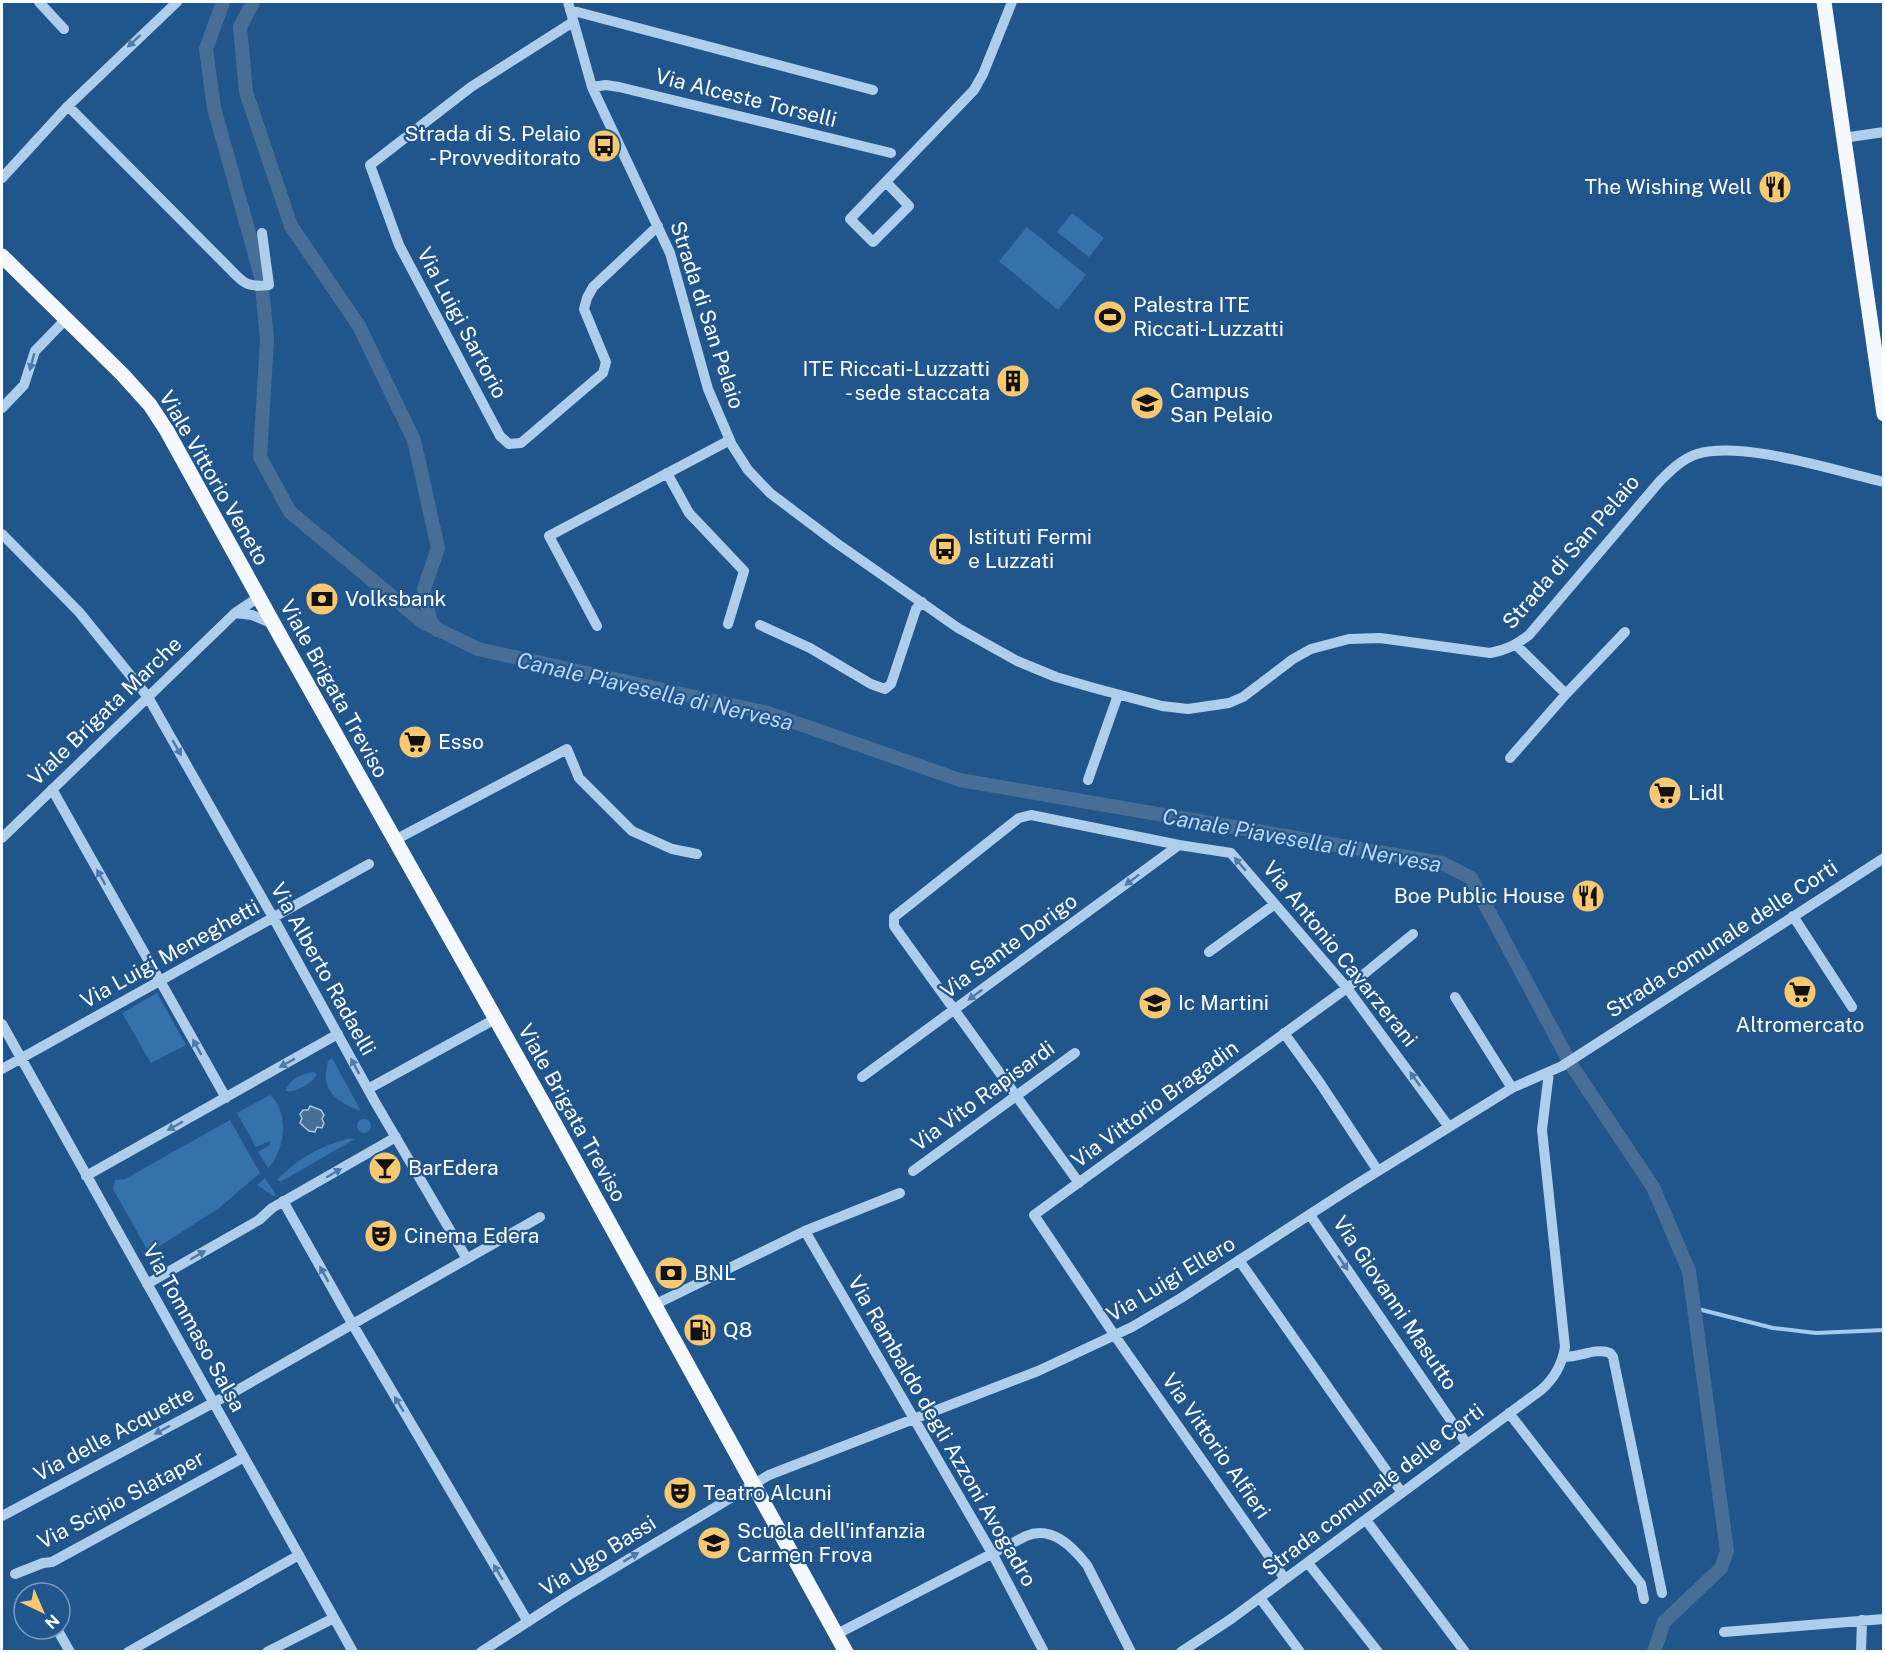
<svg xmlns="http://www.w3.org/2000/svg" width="1885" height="1653" font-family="'Public Sans',sans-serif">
	<rect width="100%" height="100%" fill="#21568d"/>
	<path fill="#3571ab" d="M1072 213 1104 238 1089 257 1057 232Z
		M1027 227 1086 275 1058 310 999 261Z
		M157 993 186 1045 151 1063 122 1013Z
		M332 1058 361 1111C347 1106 328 1097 326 1080 325 1075 327 1067 328 1061Z
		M315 1072 317 1075C310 1084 297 1093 285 1091 290 1079 302 1073 315 1072Z
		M270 1095C290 1113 285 1150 268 1168L258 1152 270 1145V1141L256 1147 237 1113Z
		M357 1126a7 7 0 1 1 14 0a7 7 0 1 1-14 0Z
		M230 1120 260 1173 219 1208 149 1253 113 1189 115 1180 125 1179Z
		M348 1139H355L280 1182 277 1180C296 1160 321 1145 348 1139Z
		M265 1178 276 1195 273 1196 257 1185Z"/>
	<path fill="#486e95" stroke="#a3caed" stroke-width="1.5" d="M310 1106 321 1110 324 1115 322 1119 324 1123 322 1128 317 1127 315 1132 309 1131 300 1123 302 1118 300 1114 303 1110H308Z"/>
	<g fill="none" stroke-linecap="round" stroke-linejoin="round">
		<path stroke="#a3caed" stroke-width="4" d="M1694 1308 1773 1328 1816 1333 1884 1330"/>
		<path stroke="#486e95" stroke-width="14" d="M223 2 206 49 214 108 261 276 267 340 260 457 290 512 424 623 478 649 768 713 960 780 1442 863 1471 878 1570 1063 1653 1187 1689 1271 1727 1551 1721 1568 1664 1622 1654 1652
			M253 2 240 27 246 92 291 226 359 326 414 440 438 548 424 589 430 620 437 630"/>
		<path stroke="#afceec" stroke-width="10" d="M39 2 64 29
			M568 2 592 87 670 253 708 389 732 445 748 470 770 493 835 542 958 628 1017 661 1056 677 1094 688 1162 706 1188 709 1229 703 1243 697 1293 659 1311 649 1349 639 1380 638 1490 653C1506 650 1516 645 1529 635L1660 481C1671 470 1682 459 1697 454 1742 440 1836 471 1884 482
			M570 10 873 90
			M573 22 471 87 370 165 399 245 500 436 509 444 521 443 603 373 606 362 584 309 587 298 593 287 658 226
			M592 87 606 85 619 87 891 153
			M68 106 227 266C243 282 245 288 269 285L262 233
			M1843 138 1884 132
			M2 178 68 106 177 2
			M886 182 909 206 873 242 850 219 974 90 983 74 1012 2
			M2 408 24 385 35 351 66 319
			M667 473 689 513 744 571 728 624
			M2 534 79 612 148 697 274 919 375 1102 467 1259
			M235 613 252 615 274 624
			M760 625 810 648 871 684 885 689 891 684 916 609 922 602
			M597 626 549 536 730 440
			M1516 645 1566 694
			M1510 758 1566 694 1625 632
			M1088 780 1118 695
			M52 789 226 1098
			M2 838 235 613 259 597
			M395 840 567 749 579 778 632 831 672 849 697 854
			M1793 916 1852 1007
			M1209 952 1275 904
			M1455 997 1512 1088
			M2 1024 353 1652
			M1284 1033 1320 1083 1378 1171
			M2 1069 369 864
			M862 1077 1179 845
			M368 1089 495 1019
			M913 1171 1075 1053
			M86 1176 338 1034
			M1079 1183 894 926V917L1019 818 1031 815 1179 845 1231 853 1347 988 1449 1127
			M283 1201 353 1325 528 1622
			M1310 1215 1467 1444
			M805 1231 992 1553 1044 1652
			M1239 1260 1402 1493
			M147 1284 259 1220 272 1208 396 1137
			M654 1305 805 1231 900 1193
			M1563 1357C1578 1358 1596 1347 1610 1353L1613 1357 1662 1593
			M1509 1413 1641 1584 1644 1599
			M2 1516 241 1388 540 1217
			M1366 1520 1465 1652
			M1308 1563 1378 1652
			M15 1574 43 1563 52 1562 244 1457
			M1285 1579 1115 1336 1034 1215 1347 988 1413 934
			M1260 1598 1300 1652
			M57 1629 70 1652
			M1724 1632 1884 1619
			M837 1634 1026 1536C1051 1525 1072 1546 1087 1565L1131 1652
			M128 1652 299 1555
			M267 1652 334 1618
			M481 1652 569 1595 769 1475 1038 1371 1132 1327 1181 1298 1349 1189 1512 1088 1562 1066 1884 858
			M1181 1652 1231 1619 1541 1390C1555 1378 1562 1365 1565 1347L1542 1130 1549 1072
			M1861 1652 1862 1620"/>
		<path stroke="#f5f9ff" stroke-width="15" d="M1824 2 1884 414
			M2 256 123 375 150 405 167 431 283 641 547 1110 846 1652"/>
	</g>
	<defs><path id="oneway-solid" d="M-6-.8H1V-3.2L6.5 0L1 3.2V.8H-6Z" transform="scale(1.5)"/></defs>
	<g fill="#4c7aaa">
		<use href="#oneway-solid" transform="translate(134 41) rotate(137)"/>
		<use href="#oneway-solid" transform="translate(32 362) rotate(105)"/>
		<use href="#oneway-solid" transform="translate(177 748) rotate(60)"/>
		<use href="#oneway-solid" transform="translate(1240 864) rotate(-131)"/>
		<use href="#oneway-solid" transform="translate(101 877) rotate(-119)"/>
		<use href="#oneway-solid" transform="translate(1132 880) rotate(143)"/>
		<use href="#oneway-solid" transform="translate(975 995) rotate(144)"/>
		<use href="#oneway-solid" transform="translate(197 1047) rotate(-119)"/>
		<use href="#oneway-solid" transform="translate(287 1063) rotate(151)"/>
		<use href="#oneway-solid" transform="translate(355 1066) rotate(-118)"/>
		<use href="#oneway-solid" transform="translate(1415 1079) rotate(-126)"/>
		<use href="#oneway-solid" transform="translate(175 1126) rotate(151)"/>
		<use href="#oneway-solid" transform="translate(334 1173) rotate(-30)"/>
		<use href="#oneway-solid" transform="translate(198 1255) rotate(-30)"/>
		<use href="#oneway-solid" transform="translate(1343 1263) rotate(56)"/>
		<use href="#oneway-solid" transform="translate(324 1274) rotate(-119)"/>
		<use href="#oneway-solid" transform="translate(399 1404) rotate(-121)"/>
		<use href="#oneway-solid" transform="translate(162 1430) rotate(152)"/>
		<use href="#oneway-solid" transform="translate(631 1557) rotate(-31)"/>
		<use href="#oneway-solid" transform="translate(498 1572) rotate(-121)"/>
	</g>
	<defs>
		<symbol id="bus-disc" viewBox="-11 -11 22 22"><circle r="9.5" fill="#f8c971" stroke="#21568d"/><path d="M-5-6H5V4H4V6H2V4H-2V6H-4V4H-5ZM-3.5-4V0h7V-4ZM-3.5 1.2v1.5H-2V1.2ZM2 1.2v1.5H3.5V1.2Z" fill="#111"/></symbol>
		<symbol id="restaurant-disc" viewBox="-11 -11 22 22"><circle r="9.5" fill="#f8c971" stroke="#21568d"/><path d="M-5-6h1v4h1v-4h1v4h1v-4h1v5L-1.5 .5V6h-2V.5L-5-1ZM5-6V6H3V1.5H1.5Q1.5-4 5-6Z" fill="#111"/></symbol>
		<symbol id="stadium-disc" viewBox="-11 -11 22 22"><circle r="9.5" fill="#f8c971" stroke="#21568d"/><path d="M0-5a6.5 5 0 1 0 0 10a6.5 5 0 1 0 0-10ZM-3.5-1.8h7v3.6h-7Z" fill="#111"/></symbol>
		<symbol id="building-disc" viewBox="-11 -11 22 22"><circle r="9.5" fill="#f8c971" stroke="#21568d"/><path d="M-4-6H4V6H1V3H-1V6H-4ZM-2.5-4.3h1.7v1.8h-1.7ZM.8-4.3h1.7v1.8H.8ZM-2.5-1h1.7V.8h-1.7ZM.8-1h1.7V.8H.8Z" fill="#111"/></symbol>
		<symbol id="school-disc" viewBox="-11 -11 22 22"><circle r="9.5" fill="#f8c971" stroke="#21568d"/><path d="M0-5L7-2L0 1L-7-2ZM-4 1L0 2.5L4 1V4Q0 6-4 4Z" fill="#111"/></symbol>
		<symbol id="bank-disc" viewBox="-11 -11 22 22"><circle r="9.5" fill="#f8c971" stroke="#21568d"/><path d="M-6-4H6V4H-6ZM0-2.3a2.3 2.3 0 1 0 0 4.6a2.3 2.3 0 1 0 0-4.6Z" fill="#111"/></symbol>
		<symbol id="supermarket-disc" viewBox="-11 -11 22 22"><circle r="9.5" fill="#f8c971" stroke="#21568d"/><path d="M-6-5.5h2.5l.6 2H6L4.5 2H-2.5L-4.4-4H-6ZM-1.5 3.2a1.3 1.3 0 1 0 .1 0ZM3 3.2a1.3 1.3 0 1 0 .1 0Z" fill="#111"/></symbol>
		<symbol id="bar-disc" viewBox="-11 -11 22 22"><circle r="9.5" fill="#f8c971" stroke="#21568d"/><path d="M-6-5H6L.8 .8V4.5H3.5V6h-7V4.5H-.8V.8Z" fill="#111"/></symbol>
		<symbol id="theatre-disc" viewBox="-11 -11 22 22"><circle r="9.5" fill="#f8c971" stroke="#21568d"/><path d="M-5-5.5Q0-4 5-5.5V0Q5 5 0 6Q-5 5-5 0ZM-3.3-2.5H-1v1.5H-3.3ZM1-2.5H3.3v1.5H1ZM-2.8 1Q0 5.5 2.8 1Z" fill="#111"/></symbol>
		<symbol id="fuel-disc" viewBox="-11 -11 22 22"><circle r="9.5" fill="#f8c971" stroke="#21568d"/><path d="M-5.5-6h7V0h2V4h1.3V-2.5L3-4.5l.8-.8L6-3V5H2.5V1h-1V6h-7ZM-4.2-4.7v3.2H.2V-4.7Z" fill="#111"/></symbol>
	</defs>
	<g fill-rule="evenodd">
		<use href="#bus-disc" x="585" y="127" width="38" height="38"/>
		<use href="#restaurant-disc" x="1756" y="168" width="38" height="38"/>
		<use href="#stadium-disc" x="1091" y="298" width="38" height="38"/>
		<use href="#building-disc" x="994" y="362" width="38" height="38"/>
		<use href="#school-disc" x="1128" y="384" width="38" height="38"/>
		<use href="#bus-disc" x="926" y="530" width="38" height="38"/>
		<use href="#bank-disc" x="303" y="580" width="38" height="38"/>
		<use href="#supermarket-disc" x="396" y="723" width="38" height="38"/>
		<use href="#supermarket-disc" x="1646" y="774" width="38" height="38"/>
		<use href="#restaurant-disc" x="1569" y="877" width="38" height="38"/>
		<use href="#supermarket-disc" x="1781" y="973" width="38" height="38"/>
		<use href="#school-disc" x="1136" y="984" width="38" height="38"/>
		<use href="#bar-disc" x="366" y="1149" width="38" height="38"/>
		<use href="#theatre-disc" x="362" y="1217" width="38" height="38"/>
		<use href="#bank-disc" x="652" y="1254" width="38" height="38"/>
		<use href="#fuel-disc" x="681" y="1311" width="38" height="38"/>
		<use href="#theatre-disc" x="661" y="1474" width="38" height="38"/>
		<use href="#school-disc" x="695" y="1524" width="38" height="38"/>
	</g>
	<g text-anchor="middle" stroke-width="4.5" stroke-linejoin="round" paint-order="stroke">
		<g font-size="21" fill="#fff" stroke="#21568d">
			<text transform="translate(746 98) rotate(14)" y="7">Via Alceste Torselli</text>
			<text transform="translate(707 315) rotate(72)" y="7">Strada di San Pelaio</text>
			<text transform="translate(462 323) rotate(62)" y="7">Via Luigi Sartorio</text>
			<text transform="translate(214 478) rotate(60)" y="7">Viale Vittorio Veneto</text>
			<text transform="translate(1571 552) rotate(-49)" y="7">Strada di San Pelaio</text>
			<text transform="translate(334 689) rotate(61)" y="7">Viale Brigata Treviso</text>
			<text transform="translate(105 711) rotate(-44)" y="7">Viale Brigata Marche</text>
			<text transform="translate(1722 939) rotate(-33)" y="7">Strada comunale delle Corti</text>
			<text transform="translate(1009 946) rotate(-36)" y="7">Via Sante Dorigo</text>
			<text transform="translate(170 954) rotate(-29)" y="7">Via Luigi Meneghetti</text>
			<text transform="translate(1340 954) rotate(51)" y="7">Via Antonio Cavarzerani</text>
			<text transform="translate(323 969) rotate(61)" y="7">Via Alberto Radaelli</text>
			<text transform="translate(983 1096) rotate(-36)" y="7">Via Vito Rapisardi</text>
			<text transform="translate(1155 1104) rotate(-36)" y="7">Via Vittorio Bragadin</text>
			<text transform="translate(572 1113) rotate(61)" y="7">Viale Brigata Treviso</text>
			<text transform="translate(1171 1279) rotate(-31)" y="7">Via Luigi Ellero</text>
			<text transform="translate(1395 1303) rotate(56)" y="7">Via Giovanni Masutto</text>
			<text transform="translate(194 1328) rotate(61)" y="7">Via Tommaso Salsa</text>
			<text transform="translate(942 1431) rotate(60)" y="7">Via Rambaldo degli Azzoni Avogadro</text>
			<text transform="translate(114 1434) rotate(-28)" y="7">Via delle Acquette</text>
			<text transform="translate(1216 1446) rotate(55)" y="7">Via Vittorio Alfieri</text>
			<text transform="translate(1373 1490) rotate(-37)" y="7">Strada comunale delle Corti</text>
			<text transform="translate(121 1500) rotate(-28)" y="7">Via Scipio Slataper</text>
			<text transform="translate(598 1556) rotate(-32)" y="7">Via Ugo Bassi</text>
		</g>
		<g font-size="21" fill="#fff" stroke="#21568d" text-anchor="start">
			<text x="581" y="141" text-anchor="end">Strada di S. Pelaio<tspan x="581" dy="24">- Provveditorato</tspan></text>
			<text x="1752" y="194" text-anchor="end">The Wishing Well</text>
			<text x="1133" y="312">Palestra ITE<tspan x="1133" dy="24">Riccati-Luzzatti</tspan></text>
			<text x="990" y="376" text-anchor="end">ITE Riccati-Luzzatti<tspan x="990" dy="24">- sede staccata</tspan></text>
			<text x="1170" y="398">Campus<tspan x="1170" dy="24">San Pelaio</tspan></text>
			<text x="968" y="544">Istituti Fermi<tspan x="968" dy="24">e Luzzati</tspan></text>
			<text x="345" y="606">Volksbank</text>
			<text x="438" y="749">Esso</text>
			<text x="1688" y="800">Lidl</text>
			<text x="1565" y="903" text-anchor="end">Boe Public House</text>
			<text x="1178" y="1010">Ic Martini</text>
			<text x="1800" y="1032" text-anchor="middle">Altromercato</text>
			<text x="408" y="1175">BarEdera</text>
			<text x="404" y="1243">Cinema Edera</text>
			<text x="694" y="1280">BNL</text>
			<text x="723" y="1337">Q8</text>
			<text x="703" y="1500">Teatro Alcuni</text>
			<text x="737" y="1538">Scuola dell'infanzia<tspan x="737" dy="24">Carmen Frova</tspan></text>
		</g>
		<g font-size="22" font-style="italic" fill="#bbd8f3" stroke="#21568d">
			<text transform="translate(655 691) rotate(13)" y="8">Canale Piavesella di Nervesa</text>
			<text transform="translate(1302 840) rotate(10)" y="8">Canale Piavesella di Nervesa</text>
		</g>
	</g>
	<rect width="1885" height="1653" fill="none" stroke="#ffffff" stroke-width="6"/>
	<g transform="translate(42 1611) rotate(136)"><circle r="28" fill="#21568d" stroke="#7a9abb" stroke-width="1.5"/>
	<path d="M0-4.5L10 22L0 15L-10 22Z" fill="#f8c971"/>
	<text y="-9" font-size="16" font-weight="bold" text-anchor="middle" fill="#ffffff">N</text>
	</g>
</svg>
